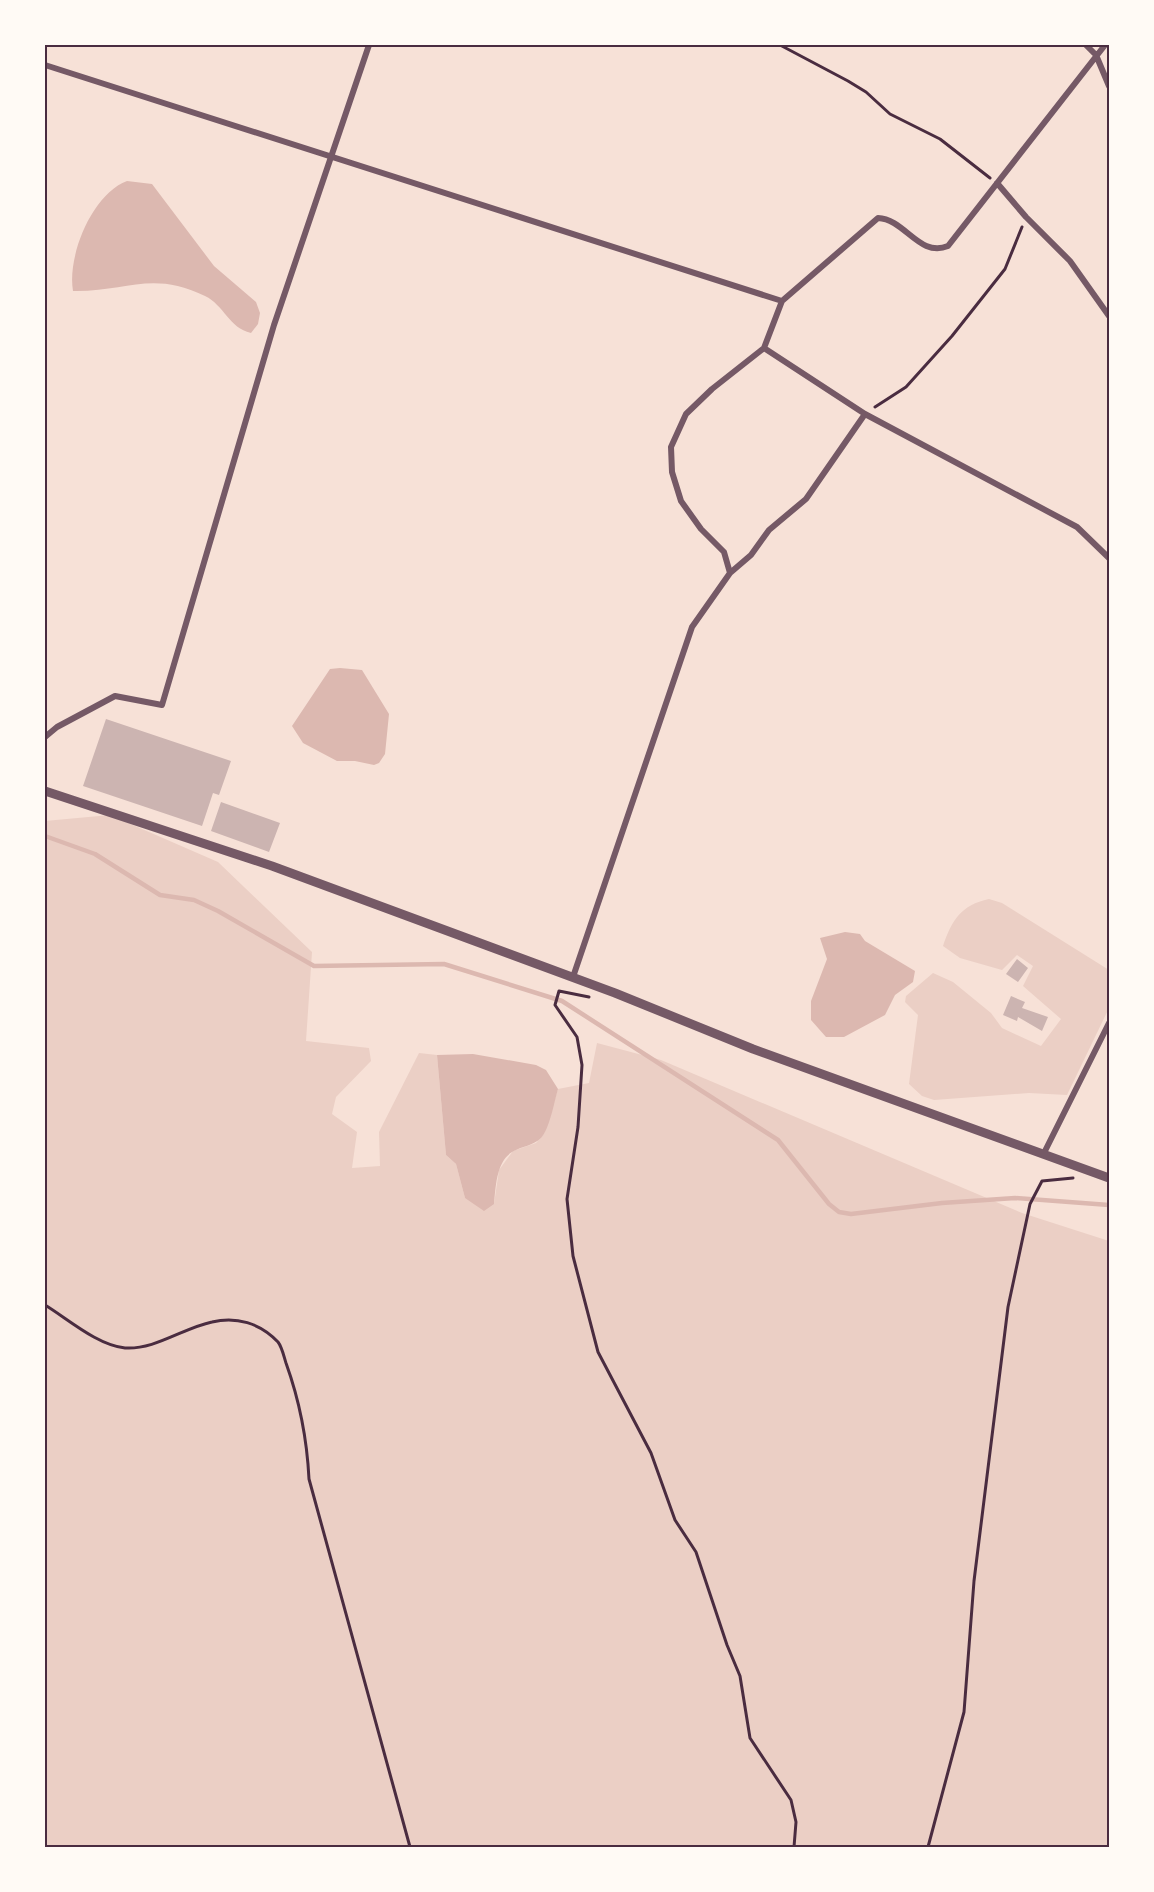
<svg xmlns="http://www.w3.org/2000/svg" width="1154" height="1892" font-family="'Source Serif 4',serif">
	<rect width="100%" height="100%" fill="#f7e1d7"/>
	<path fill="#ebcfc5" d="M110 815 218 862 312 952 306 1041 369 1048 371 1061 336 1097 332 1114 357 1132 352 1168 380 1166 379 1132 419 1053 437 1055 446 1155 456 1164 465 1198 494 1204 499 1170 513 1151 536 1143 544 1134 558 1089 589 1083 597 1043 661 1060 1022 1213 1109 1241V1847H45V821Z
		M989 899 1002 903 1109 970V1008L1067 1095 1029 1093 934 1100 922 1096 909 1084 918 1015 905 1002 906 996 933 973 953 982 991 1013 1002 1028 1041 1046 1061 1019 1023 986 1033 966 1017 955 1002 970 960 958 943 946C952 920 961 905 989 899Z"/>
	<path fill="#dcb8b0" d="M127 181 152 184 214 266 256 302 260 313 258 324 251 333C229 328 224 305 205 296 152 270 126 292 73 291 67 256 92 194 127 181Z
		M340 668 362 670 389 714 385 754 379 763 374 765 355 761H337L303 743 292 726 330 669Z
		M845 932 860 934 865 941 915 971 913 982 895 995 885 1015 844 1037H826L811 1020V1001L827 959 820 938Z
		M473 1054 536 1065 546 1070 558 1089C554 1103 551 1121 544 1134 537 1145 526 1145 516 1150 496 1158 496 1186 494 1204L484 1211 465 1198 456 1164 446 1155 437 1055Z"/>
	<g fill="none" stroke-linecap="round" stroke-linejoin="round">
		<path stroke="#dcb8b0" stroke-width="4.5" d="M45 836 95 854 160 895 194 900 218 911 314 966 444 964 562 1001 778 1140 829 1204 839 1212 851 1214 942 1203 1015 1198 1109 1205"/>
	</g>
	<path fill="#ccb4b1" d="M106 719 231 761 219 795 213 793 202 826 83 786Z
		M221 802 280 823 269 852 211 831Z
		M1017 959 1028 968 1018 982 1006 974Z
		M1011 996 1025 1002 1022 1008 1048 1017 1042 1031 1018 1017 1017 1021 1003 1015Z"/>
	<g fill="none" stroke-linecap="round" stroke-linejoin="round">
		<path stroke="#4a2c40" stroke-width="3" d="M780 45 848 81 866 92 890 114 940 139 990 178
			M875 407 906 387 952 336 1005 269 1022 227
			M589 997 559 991 555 1005 577 1037 582 1065 578 1127 567 1199 573 1256 598 1352 651 1453 675 1520 696 1552 727 1645 740 1676 750 1738 791 1800 796 1822 794 1847
			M45 1305C68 1319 97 1345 125 1348 155 1350 183 1328 212 1322 236 1316 260 1323 278 1342 282 1347 284 1357 286 1363 300 1402 307 1439 309 1479L410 1847
			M928 1847 964 1712 974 1581 1008 1307 1030 1204 1042 1181 1073 1178"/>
		<path stroke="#755966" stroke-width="6" d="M1086 45 1096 55 1109 86
			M45 65 782 301 764 348 712 389 686 414 671 447 672 472 681 501 701 529 724 552 730 573
			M997 183 1026 217 1070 261 1109 316
			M782 301 878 218C905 219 919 258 948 246L1105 45
			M764 348 865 414 1077 527 1109 558
			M45 737 57 727 115 696 162 705 274 325 369 45
			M573 977 692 627 730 573 751 555 769 530 806 499 865 414
			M1044 1153 1109 1023"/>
		<path stroke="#755966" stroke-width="9" d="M45 791 272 866 615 993 753 1049 1109 1178"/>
	</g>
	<rect width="1154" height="1892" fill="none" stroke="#fffaf5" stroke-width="93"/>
	<rect x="46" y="46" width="1062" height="1800" fill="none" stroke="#4a2c40" stroke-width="2"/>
</svg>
